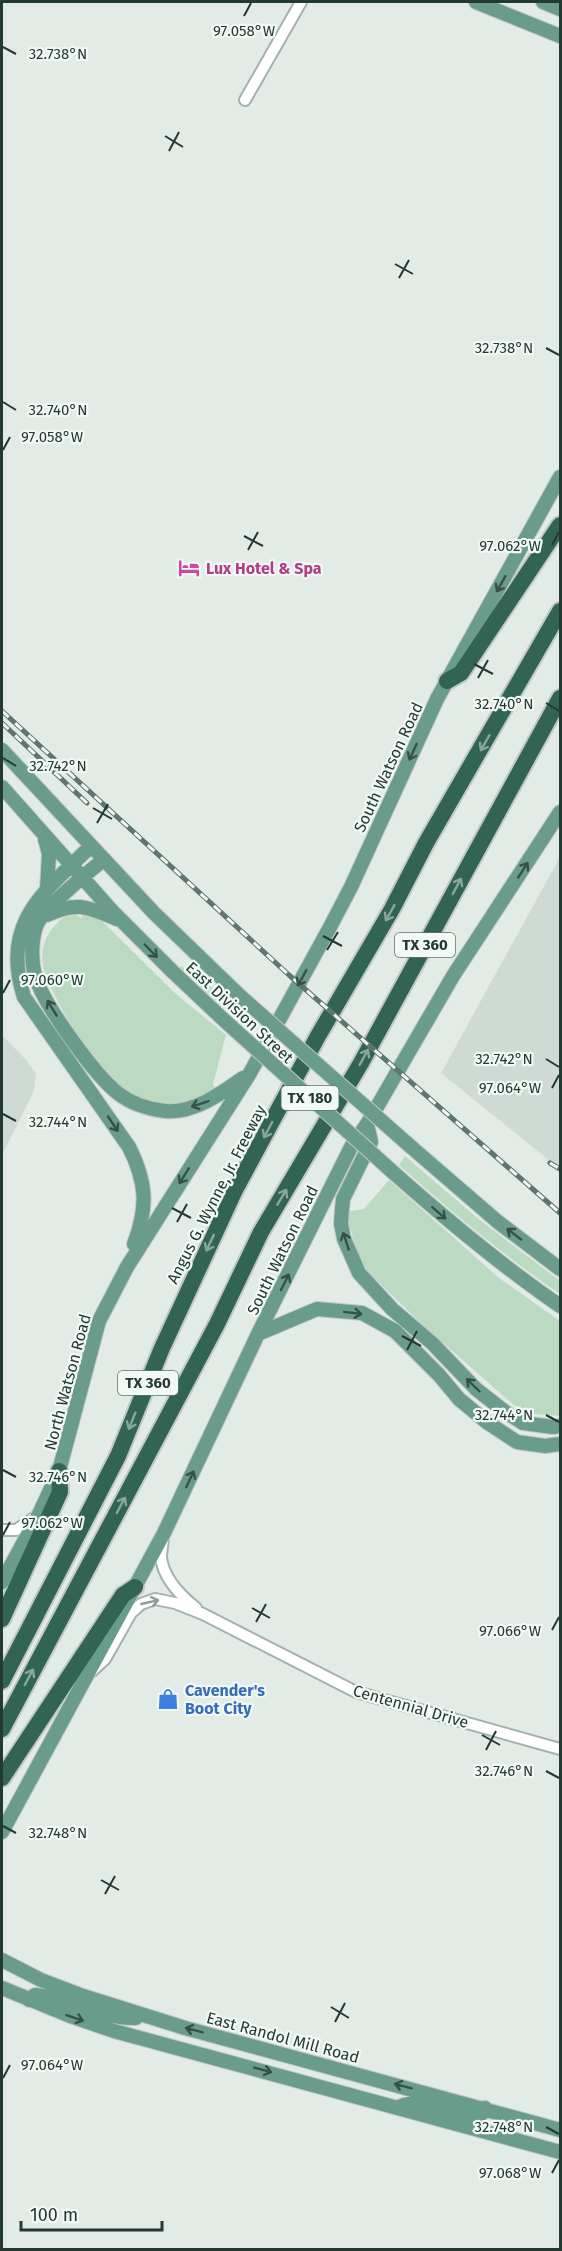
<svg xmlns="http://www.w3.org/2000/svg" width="562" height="2251" font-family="'Fira Sans',sans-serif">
	<rect width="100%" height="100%" fill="#e2ebe6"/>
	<path fill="#d0dad5" d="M560 857V1169L441 1073Z
		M2 1035 27 1061 36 1074 34 1091 2 1155Z"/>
	<path fill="#bcdac1" d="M67 915 68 917 76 915 81 918 83 915 91 918 92 915 99 921 101 920 176 994 226 1035 213 1084 216 1090C189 1102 167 1111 137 1098 125 1093 113 1083 104 1073 88 1056 47 988 43 966 39 945 50 926 67 915Z
		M181 966 236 1004 230 1013 179 968Z
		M405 1156 476 1217 560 1281V1294C503 1255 450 1211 399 1165Z
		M389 1180 499 1278 560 1321V1416L534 1414 514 1405 426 1328 369 1273 356 1251 349 1222 350 1211 364 1209Z"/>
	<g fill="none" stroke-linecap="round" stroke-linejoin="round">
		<defs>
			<path id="minor" d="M245 100 301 2
				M2 1530H16L34 1518
				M163 1537C163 1543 161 1551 161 1557 163 1578 181 1596 196 1608
				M92 1671 105 1659 131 1613 141 1604 155 1599 175 1603 203 1614 356 1692 560 1749"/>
			<path id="major" d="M476 2 560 36
				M543 2 560 9
				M2 750 154 913 240 996
				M2 787 113 912 173 972 225 1021
				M45 839 49 854 47 889
				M91 846C44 892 0 923 24 997L129 1147C147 1183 148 1207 134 1244
				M104 859C87 874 48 904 38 922 31 936 31 961 35 976 44 1005 95 1076 119 1094 132 1104 149 1109 165 1111 193 1114 222 1093 243 1078
				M47 915C77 901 87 907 117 919
				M367 1124 371 1142 343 1199 342 1209 341 1224 344 1239 359 1273 392 1309 432 1343 476 1389 504 1411 523 1423 553 1427 560 1426
				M410 1146 498 1222 560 1269
				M395 1174C448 1221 502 1266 560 1306
				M258 1334 317 1309 362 1313 395 1331 439 1375 459 1399 488 1423 517 1442 545 1446 560 1444
				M2 1582 39 1514 59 1471 99 1321 127 1267 250 1073 330 927 351 887 437 699 560 477
				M2 1832 164 1533 258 1334 351 1147 367 1124 453 976 560 812
				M2 1960 41 1980 83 1996 185 2028 560 2130
				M2 1988 73 2017 114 2031 560 2152
				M29 2000 35 1995C70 1998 100 2019 136 2018
				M401 2106C423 2098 451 2110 473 2117L480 2116 485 2108"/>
			<path id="highway" d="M447 681 461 673 560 525
				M2 1619 60 1492 59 1471
				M2 1681 118 1456 162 1348 235 1190 318 1036 392 909 426 843 560 611
				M2 1729 217 1324 261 1232 361 1063 560 698
				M2 1778 123 1595 135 1587"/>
		</defs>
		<use href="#minor" stroke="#a5b2ac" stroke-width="14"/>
		<use href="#major" stroke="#c1c8c6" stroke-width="16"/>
		<use href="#highway" stroke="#c1c8c6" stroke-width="20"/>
		<use href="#minor" stroke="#fff" stroke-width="10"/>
		<use href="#major" stroke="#6a9c8b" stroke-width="14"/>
		<use href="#highway" stroke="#326454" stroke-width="16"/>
		<defs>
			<path id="rail" d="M2 711 289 975 560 1213
				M2 723 87 803
				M550 1163 560 1169"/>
		</defs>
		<use href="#rail" stroke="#5e766d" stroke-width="5"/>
		<use href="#rail" stroke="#f2f8f4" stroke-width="3" stroke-dasharray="9" stroke-linecap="butt"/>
		<defs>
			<path id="major-bridge" d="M240 996 410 1146
				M225 1021 395 1174"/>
		</defs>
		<use href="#major-bridge" stroke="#c1c8c6" stroke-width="16" stroke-linecap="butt"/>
		<use href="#major-bridge" stroke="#6a9c8b" stroke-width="14"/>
	</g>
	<defs><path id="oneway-shaft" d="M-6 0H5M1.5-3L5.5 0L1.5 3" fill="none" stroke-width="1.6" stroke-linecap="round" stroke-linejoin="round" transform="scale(1.5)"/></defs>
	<g stroke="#355248">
		<use href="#oneway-shaft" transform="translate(501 584) rotate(119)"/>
		<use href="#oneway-shaft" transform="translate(413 752) rotate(115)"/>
		<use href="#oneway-shaft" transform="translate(523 870) rotate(-57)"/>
		<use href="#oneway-shaft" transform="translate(151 951) rotate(46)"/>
		<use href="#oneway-shaft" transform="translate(302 978) rotate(119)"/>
		<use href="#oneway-shaft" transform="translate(52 1008) rotate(-121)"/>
		<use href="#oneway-shaft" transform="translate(200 1104) rotate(162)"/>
		<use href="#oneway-shaft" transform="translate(113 1124) rotate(56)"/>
		<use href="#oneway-shaft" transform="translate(184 1176) rotate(122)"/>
		<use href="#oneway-shaft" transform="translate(439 1213) rotate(41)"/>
		<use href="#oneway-shaft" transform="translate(514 1234) rotate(-142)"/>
		<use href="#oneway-shaft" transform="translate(346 1241) rotate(-108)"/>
		<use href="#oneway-shaft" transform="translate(285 1282) rotate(-63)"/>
		<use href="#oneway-shaft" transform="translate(353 1313) rotate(7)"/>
		<use href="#oneway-shaft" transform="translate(473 1385) rotate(-136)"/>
		<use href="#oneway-shaft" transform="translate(190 1479) rotate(-65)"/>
		<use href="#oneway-shaft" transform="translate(75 2018) rotate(19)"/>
		<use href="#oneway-shaft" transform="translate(194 2030) rotate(-165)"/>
		<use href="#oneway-shaft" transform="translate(263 2070) rotate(15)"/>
		<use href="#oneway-shaft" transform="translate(403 2086) rotate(-165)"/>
	</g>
	<g stroke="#88a79c">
		<use href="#oneway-shaft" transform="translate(485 743) rotate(120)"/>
		<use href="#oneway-shaft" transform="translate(457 886) rotate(-62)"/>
		<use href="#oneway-shaft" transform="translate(390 913) rotate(119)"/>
		<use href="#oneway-shaft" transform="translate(364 1057) rotate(-61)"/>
		<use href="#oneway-shaft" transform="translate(268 1130) rotate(118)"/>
		<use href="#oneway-shaft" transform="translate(282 1197) rotate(-59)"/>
		<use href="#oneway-shaft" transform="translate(210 1243) rotate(115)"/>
		<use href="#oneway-shaft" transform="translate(132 1421) rotate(112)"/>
		<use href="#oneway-shaft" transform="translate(121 1505) rotate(-62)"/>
		<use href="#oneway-shaft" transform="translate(29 1677) rotate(-62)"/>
	</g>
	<use stroke="#919c98" href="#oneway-shaft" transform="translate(150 1602) rotate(-13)"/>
	<path fill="none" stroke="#233a32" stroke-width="2" d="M244 16 251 3M3 47 16 54M165 136 183 147M169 151 179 132M395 264 413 274M399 278 409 260M546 348 559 355M3 402 16 410M3 450 10 437M244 536 263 546M552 545 559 532M248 550 258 532M474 664 493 674M478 678 488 660M546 703 559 711M3 758 16 766M93 808 112 819M97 823 108 804M323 936 342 946M327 950 338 932M3 993 10 980M546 1059 559 1067M552 1088 559 1075M3 1114 16 1121M172 1208 191 1218M177 1222 187 1204M402 1336 421 1346M407 1350 417 1331M546 1415 559 1422M3 1470 16 1477M3 1535 10 1522M252 1608 270 1618M256 1622 266 1604M552 1630 559 1617M482 1735 500 1745M486 1750 496 1731M546 1771 559 1778M3 1826 16 1833M101 1880 119 1890M105 1894 115 1876M331 2007 349 2018M335 2022 345 2003M3 2078 10 2065M546 2127 559 2134M552 2173 559 2160"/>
	<defs>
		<symbol id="hotel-bare" viewBox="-9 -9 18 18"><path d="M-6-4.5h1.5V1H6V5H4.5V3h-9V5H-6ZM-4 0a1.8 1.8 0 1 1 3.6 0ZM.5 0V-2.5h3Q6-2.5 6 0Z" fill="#d1479c" stroke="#f2f8f4" stroke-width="2.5" paint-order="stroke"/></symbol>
		<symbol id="shop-bare" viewBox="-9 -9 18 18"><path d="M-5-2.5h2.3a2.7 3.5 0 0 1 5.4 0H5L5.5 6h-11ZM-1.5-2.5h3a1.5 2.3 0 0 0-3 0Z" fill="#3f7fe0" stroke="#f2f8f4" stroke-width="2.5" paint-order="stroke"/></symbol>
	</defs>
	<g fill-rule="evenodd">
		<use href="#hotel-bare" x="174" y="553" width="30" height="30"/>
		<use href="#shop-bare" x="153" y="1684" width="30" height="30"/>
	</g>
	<g text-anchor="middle" stroke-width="4.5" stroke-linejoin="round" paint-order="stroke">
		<g fill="#f2f8f4" stroke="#61736c" stroke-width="1.5">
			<rect x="395" y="933" width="60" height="24" rx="4.5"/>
			<rect x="281.5" y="1086" width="57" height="24" rx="4.5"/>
			<rect x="118" y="1371" width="60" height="24" rx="4.5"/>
		</g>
		<g font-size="15" font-weight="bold" fill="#233a32">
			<text x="425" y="950">TX 360</text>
			<text x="310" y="1103">TX 180</text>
			<text x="148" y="1388">TX 360</text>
		</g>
		<g font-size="16" font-weight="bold" fill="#b23c85" stroke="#f2f8f4" text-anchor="start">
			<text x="206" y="574">Lux Hotel &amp; Spa</text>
		</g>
		<g font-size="16" fill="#233a32" stroke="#f2f8f4">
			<text transform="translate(388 767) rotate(-65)" y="6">South Watson Road</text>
			<text transform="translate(240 1012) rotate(43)" y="6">East Division Street</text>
			<text transform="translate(216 1194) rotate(-63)" y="6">Angus G. Wynne, Jr. Freeway</text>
			<text transform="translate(282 1250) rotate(-64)" y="6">South Watson Road</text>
			<text transform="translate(67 1382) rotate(-75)" y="6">North Watson Road</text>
			<text transform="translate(411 1706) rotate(16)" y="6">Centennial Drive</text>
			<text transform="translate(283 2037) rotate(15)" y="6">East Randol Mill Road</text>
		</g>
		<g font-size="16" font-weight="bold" fill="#366cbe" stroke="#f2f8f4" text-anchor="start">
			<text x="185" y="1696">Cavender's<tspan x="185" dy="18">Boot City</tspan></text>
		</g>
	</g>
	<g font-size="15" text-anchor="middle" fill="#233a32" stroke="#f2f8f4" stroke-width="4.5" stroke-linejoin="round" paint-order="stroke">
		<text x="244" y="36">97.058°W</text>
		<text x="58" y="59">32.738°N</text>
		<text x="504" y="353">32.738°N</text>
		<text x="58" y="415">32.740°N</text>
		<text x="52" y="442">97.058°W</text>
		<text x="510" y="551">97.062°W</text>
		<text x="504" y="709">32.740°N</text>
		<text x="58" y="771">32.742°N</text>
		<text x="52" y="985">97.060°W</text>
		<text x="504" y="1064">32.742°N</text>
		<text x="510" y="1093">97.064°W</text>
		<text x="58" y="1127">32.744°N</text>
		<text x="504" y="1420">32.744°N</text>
		<text x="58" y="1482">32.746°N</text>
		<text x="52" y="1528">97.062°W</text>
		<text x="510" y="1636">97.066°W</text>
		<text x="504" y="1776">32.746°N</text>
		<text x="58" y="1838">32.748°N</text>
		<text x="52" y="2070">97.064°W</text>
		<text x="504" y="2132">32.748°N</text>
		<text x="510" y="2178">97.068°W</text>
	</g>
	<rect width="562" height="2251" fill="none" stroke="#233a32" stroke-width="6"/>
	<path d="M21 2221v9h141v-9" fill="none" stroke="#233a32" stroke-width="3"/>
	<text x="30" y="2221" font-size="18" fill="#233a32" stroke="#f2f8f4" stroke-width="4.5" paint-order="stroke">100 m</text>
</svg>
